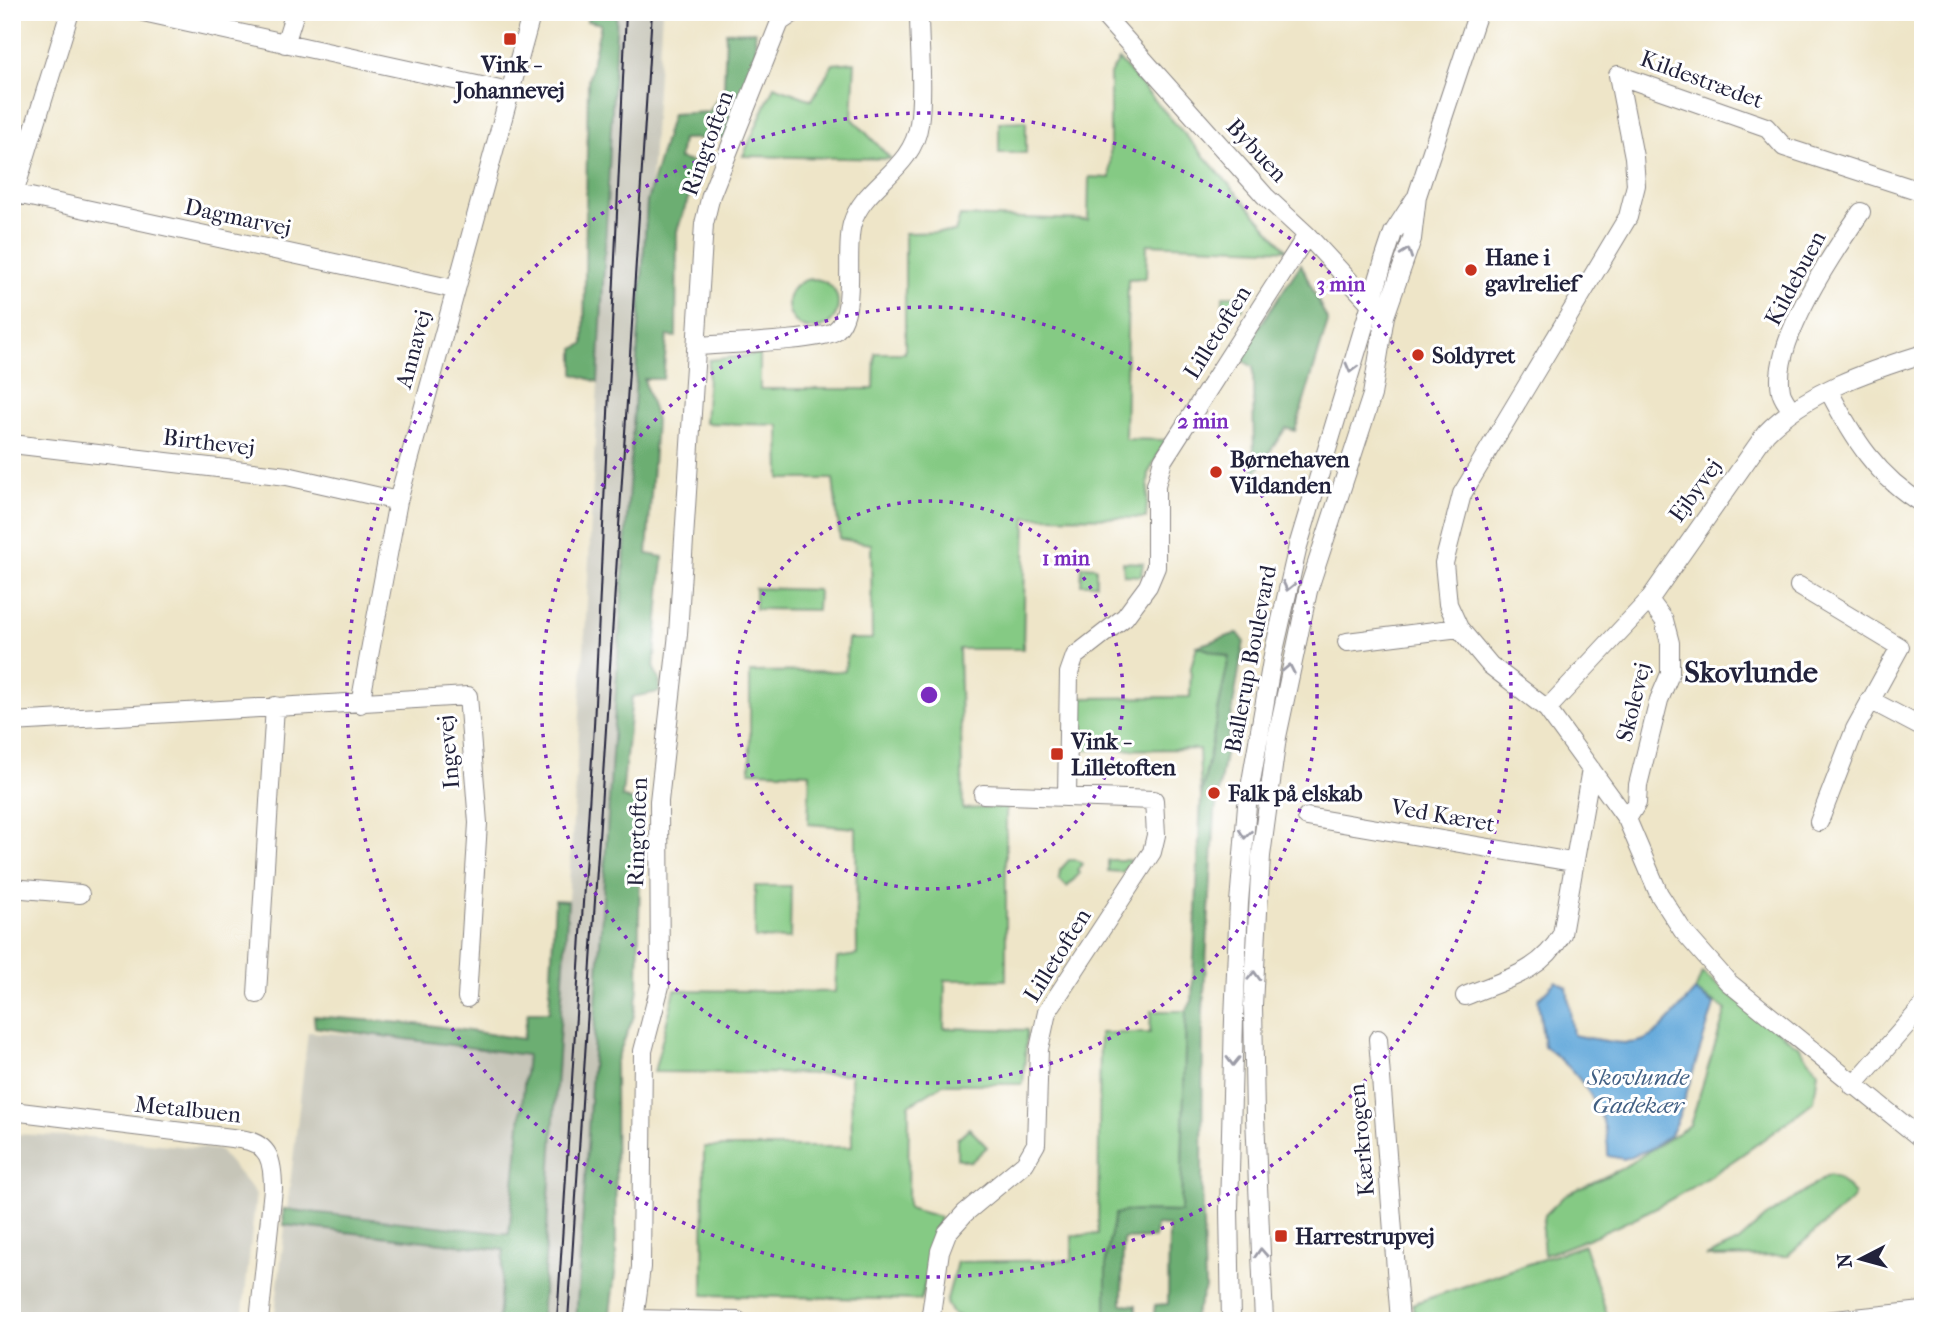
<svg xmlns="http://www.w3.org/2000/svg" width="1935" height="1333" font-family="'IM FELL French Canon',serif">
	<rect width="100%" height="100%" fill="#fff"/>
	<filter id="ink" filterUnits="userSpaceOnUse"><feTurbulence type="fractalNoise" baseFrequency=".0143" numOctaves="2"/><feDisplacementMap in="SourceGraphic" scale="14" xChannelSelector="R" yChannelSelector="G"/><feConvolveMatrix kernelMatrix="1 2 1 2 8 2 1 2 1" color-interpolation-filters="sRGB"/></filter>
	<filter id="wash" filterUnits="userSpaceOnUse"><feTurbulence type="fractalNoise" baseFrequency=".00686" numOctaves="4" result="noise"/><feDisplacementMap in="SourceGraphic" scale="28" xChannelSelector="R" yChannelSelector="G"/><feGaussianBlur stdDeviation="1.57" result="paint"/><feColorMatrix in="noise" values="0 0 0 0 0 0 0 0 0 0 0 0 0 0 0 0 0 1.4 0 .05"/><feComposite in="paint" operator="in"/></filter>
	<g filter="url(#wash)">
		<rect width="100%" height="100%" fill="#eee5c8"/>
		<path fill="#c6c5b8" d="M617 12H662L576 1321H541L586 618Z
			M308 1032 549 1045 529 1321H274Z
			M12 1134 90 1137 219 1150 256 1194 242 1321H12Z"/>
		<path fill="#85ca84" stroke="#547660" stroke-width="2" d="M1119 60 1287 250 1147 244 1146 278 1128 279 1125 439 1166 440 1149 472 1146 518 1026 517 1023 649H959L963 809 1006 807V980H945L944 1028 1027 1030 1023 1084H943L909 1105 908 1208 940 1217 921 1300 703 1295 704 1147H852L851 1074 654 1072 675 990 835 992 837 958 857 955 856 828 808 824 810 773 750 771V672L845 671 848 639H872L871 544 840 539 833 479H780L779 425 705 423 709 360 760 354V389H874L875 353H905V233L955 232 960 216 1088 220 1089 177 1110 178V74Z
			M855 62 852 118 891 159 743 156 774 86 812 100 833 64Z
			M1026 121V153H999V122Z
			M788 304a25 25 0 1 1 50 0a25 25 0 1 1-50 0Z
			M1223 296H1243V309H1223Z
			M1123 562 1143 563 1141 576 1124 575Z
			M1082 566 1096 567V584H1081Z
			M755 588 818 590 817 610 755 609Z
			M1197 646 1229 657 1201 797 1199 749 1080 750 1081 698 1190 697 1191 667Z
			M1069 860H1077L1082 864 1077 870 1080 873 1067 887 1059 879 1060 870Z
			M1108 860H1130L1123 872 1108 871Z
			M755 886H791L790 939 755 938Z
			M1702 973 1799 1047 1818 1071 1814 1101C1725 1171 1653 1218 1544 1255L1542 1230 1545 1215 1565 1195 1619 1170 1690 1125 1726 1010 1695 991Z
			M1151 1011H1186L1181 1212 1128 1211 1106 1257V1321H974L952 1314 946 1303 957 1262 1072 1260V1236L1098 1234 1100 1033H1150Z
			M969 1128 987 1147 971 1162 957 1158V1139Z
			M1829 1175 1838 1178 1854 1194 1853 1199 1787 1256 1706 1257 1738 1242 1765 1218Z
			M1584 1245 1609 1320 1416 1318 1412 1304Z"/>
		<path fill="#6cae72" stroke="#476856" stroke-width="2" d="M589 12H617L598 382 574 374V349L584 344 588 81 601 24 587 21Z
			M755 31 757 70 728 138 682 139 679 159 700 164 677 231 676 337 667 336 663 379H644L656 420 647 554 663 557 654 669 660 680 659 692 632 697 622 797 641 804 638 988 634 1016 615 1063 616 1265 609 1321H576L647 202 672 114 709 112 724 88 726 32Z
			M1301 264 1328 322 1295 431 1286 428 1254 475 1253 367 1238 358Z
			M1238 633 1244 641 1215 813 1203 1011 1202 1190 1205 1288 1193 1320 1153 1321 1155 1305 1168 1304 1169 1226 1156 1225 1155 1238 1123 1239 1122 1304 1136 1305V1321H1106V1257L1115 1214 1128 1211 1181 1212 1186 1011 1192 1001 1201 797 1229 657 1197 646Z
			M555 900 568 901 541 1321H498L504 1250 284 1225 283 1209 509 1234 527 1055 315 1027 314 1016 428 1025 523 1039 528 1012H549Z"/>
		<path fill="#66aadb" stroke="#44668b" stroke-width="2" d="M1556 981 1567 987 1573 1035C1651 1050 1644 1048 1695 991L1714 1005 1680 1114 1670 1135 1650 1149 1624 1159 1608 1156C1609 1111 1579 1071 1544 1046L1538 999Z"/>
	</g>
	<g filter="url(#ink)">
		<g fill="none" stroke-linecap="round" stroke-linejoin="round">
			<defs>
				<path id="minor" d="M143 12 509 92
					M1101 12 1265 196 1307 235 1369 302 1378 305
					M285 44 295 12
					M1618 75 1634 157 1636 185 1628 217 1462 494 1444 563 1448 604 1459 628 1490 665 1547 709 1627 819 1659 894 1683 931 1728 982 1923 1140
					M1618 75 1766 127 1784 147 1923 192
					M12 193 454 289
					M12 200 70 12
					M698 346C722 344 822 341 835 331 858 313 844 252 852 224 863 185 913 170 919 124 924 88 919 48 919 12
					M1829 391C1853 438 1877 477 1923 504
					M1791 410C1788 404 1782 398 1781 391 1771 343 1834 251 1861 212
					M12 444 287 476 398 501
					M1799 586 1900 647 1855 729 1819 822
					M1347 642 1459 628
					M1870 700 1923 728
					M360 704 398 501 532 12
					M1547 709 1649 600 1766 433C1806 392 1868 371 1923 354
					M12 722 468 696 478 823 467 998
					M1067 796 1069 673 1075 656 1125 617 1148 586 1156 567V485L1163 460 1307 235
					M1307 817 1572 862
					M1627 819 1637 803 1638 785 1659 700 1670 674V643L1664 620 1649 600
					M12 888 80 894
					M257 994 275 706
					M1465 996C1503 980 1541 973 1562 934L1591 769
					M1378 1039 1400 1321
					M1853 1086 1923 1006
					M12 1111 240 1139C270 1143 273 1162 273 1189L259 1321
					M634 1319 738 1321
					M634 1321 641 1267 643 1051 660 986 659 801 678 634 704 224 711 195 780 22 795 12
					M930 1321 940 1251 947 1233 965 1213 1025 1163 1036 1144 1039 1049 1047 1012 1152 852 1156 835 1154 800 983 794
					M1231 1321 1229 1209 1234 1019 1239 903 1247 805 1273 655 1298 546 1384 260 1393 233 1415 199
					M1264 1321 1255 1117 1253 1005 1261 856 1277 737 1308 591 1372 395 1385 316 1412 239 1417 196 1478 12
					M1825 1321 1923 1311"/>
			</defs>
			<use href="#minor" stroke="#888482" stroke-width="20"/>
			<use href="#minor" stroke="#fff" stroke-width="18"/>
			<path stroke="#22223b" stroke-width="2" d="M557 1321 594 726 626 12
				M568 1321 652 12"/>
		</g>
		<defs><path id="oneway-chevron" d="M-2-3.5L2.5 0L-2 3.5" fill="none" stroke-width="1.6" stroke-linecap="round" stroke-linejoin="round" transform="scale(1.75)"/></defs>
		<g stroke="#9c9ca7">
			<use href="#oneway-chevron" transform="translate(1407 253) rotate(-71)"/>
			<use href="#oneway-chevron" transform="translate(1351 368) rotate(105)"/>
			<use href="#oneway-chevron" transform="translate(1288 586) rotate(103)"/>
			<use href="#oneway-chevron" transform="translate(1289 669) rotate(-79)"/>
			<use href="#oneway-chevron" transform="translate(1245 834) rotate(96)"/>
			<use href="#oneway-chevron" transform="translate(1254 976) rotate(-88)"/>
			<use href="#oneway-chevron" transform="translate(1233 1061) rotate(91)"/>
			<use href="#oneway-chevron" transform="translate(1261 1253) rotate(-93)"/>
		</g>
	</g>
	<g fill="none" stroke="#7b2cbf" stroke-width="3.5" stroke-dasharray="3.5 7">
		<circle cx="929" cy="695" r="194"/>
		<circle cx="929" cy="695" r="388"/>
		<circle cx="929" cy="695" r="582"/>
	</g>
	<g fill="#c8321e" stroke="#fff" stroke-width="2.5">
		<rect x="503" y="32" width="14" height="14" rx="3.5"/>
		<circle cx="1471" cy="270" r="7"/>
		<circle cx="1418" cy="355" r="7"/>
		<circle cx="1216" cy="472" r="7"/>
		<rect x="1050" y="747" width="14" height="14" rx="3.5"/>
		<circle cx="1214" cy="793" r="7"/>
		<rect x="1274" y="1229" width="14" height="14" rx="3.5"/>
	</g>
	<g text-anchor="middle" stroke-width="6" stroke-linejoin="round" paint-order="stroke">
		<g font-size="23" font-weight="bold" fill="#22223b" stroke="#fff" text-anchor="start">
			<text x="510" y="72" text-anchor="middle">Vink -<tspan x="510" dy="26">Johannevej</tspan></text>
			<text x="1485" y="265">Hane i<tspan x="1485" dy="26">gavlrelief</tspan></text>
			<text x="1432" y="363">Soldyret</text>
			<text x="1230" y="467">Børnehaven<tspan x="1230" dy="26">Vildanden</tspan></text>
			<text x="1071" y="749">Vink -<tspan x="1071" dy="26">Lilletoften</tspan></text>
			<text x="1228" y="801">Falk på elskab</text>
			<text x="1295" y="1244">Harrestrupvej</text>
		</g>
		<g font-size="23" fill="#22223b" stroke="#fff">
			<text transform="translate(1702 79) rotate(20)" y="8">Kildestrædet</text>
			<text transform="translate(707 143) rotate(-70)" y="8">Ringtoften</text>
			<text transform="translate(1257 150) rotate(47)" y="8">Bybuen</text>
			<text transform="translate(238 217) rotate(12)" y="8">Dagmarvej</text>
			<text transform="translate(1795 278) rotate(-62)" y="8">Kildebuen</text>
			<text transform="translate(1217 332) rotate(-58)" y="8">Lilletoften</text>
			<text transform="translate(413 349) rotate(-75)" y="8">Annavej</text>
			<text transform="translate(209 442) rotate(7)" y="8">Birthevej</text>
			<text transform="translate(1695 490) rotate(-54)" y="8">Ejbyvej</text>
			<text transform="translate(1250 659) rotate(-79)" y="8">Ballerup Boulevard</text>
			<text transform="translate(1633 702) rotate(-76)" y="8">Skolevej</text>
			<text transform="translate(448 752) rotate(-95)" y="8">Ingevej</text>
			<text transform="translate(1443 815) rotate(10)" y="8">Ved Kæret</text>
			<text transform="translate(637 832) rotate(-88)" y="8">Ringtoften</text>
			<text transform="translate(1057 955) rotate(-58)" y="8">Lilletoften</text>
			<text transform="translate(188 1109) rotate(6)" y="8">Metalbuen</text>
			<text transform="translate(1361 1140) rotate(-95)" y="8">Kærkrogen</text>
		</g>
		<g font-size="24" font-style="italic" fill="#415f83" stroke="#fff">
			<text x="1638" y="1085">Skovlunde<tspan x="1638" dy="28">Gadekær</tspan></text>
		</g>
		<g font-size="30" font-weight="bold" fill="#22223b" stroke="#fff">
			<text x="1751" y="682">Skovlunde</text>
		</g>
	</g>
	<circle cx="929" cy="695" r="10" fill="#7b2cbf" stroke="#fff" stroke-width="3.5"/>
	<g font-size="21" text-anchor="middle" font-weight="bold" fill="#7b2cbf" stroke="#fff" stroke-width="6" stroke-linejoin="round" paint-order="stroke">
		<text x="1341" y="291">3 min</text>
		<text x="1203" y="428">2 min</text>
		<text x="1066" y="565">1 min</text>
	</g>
	<rect width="1935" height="1333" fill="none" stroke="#fff" stroke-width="42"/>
	<g transform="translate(1861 1259) rotate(264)" stroke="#ffffff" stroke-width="5" paint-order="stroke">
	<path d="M0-5L12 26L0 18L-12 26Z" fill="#22223b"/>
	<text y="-10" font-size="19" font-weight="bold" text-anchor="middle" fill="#22223b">N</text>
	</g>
</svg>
